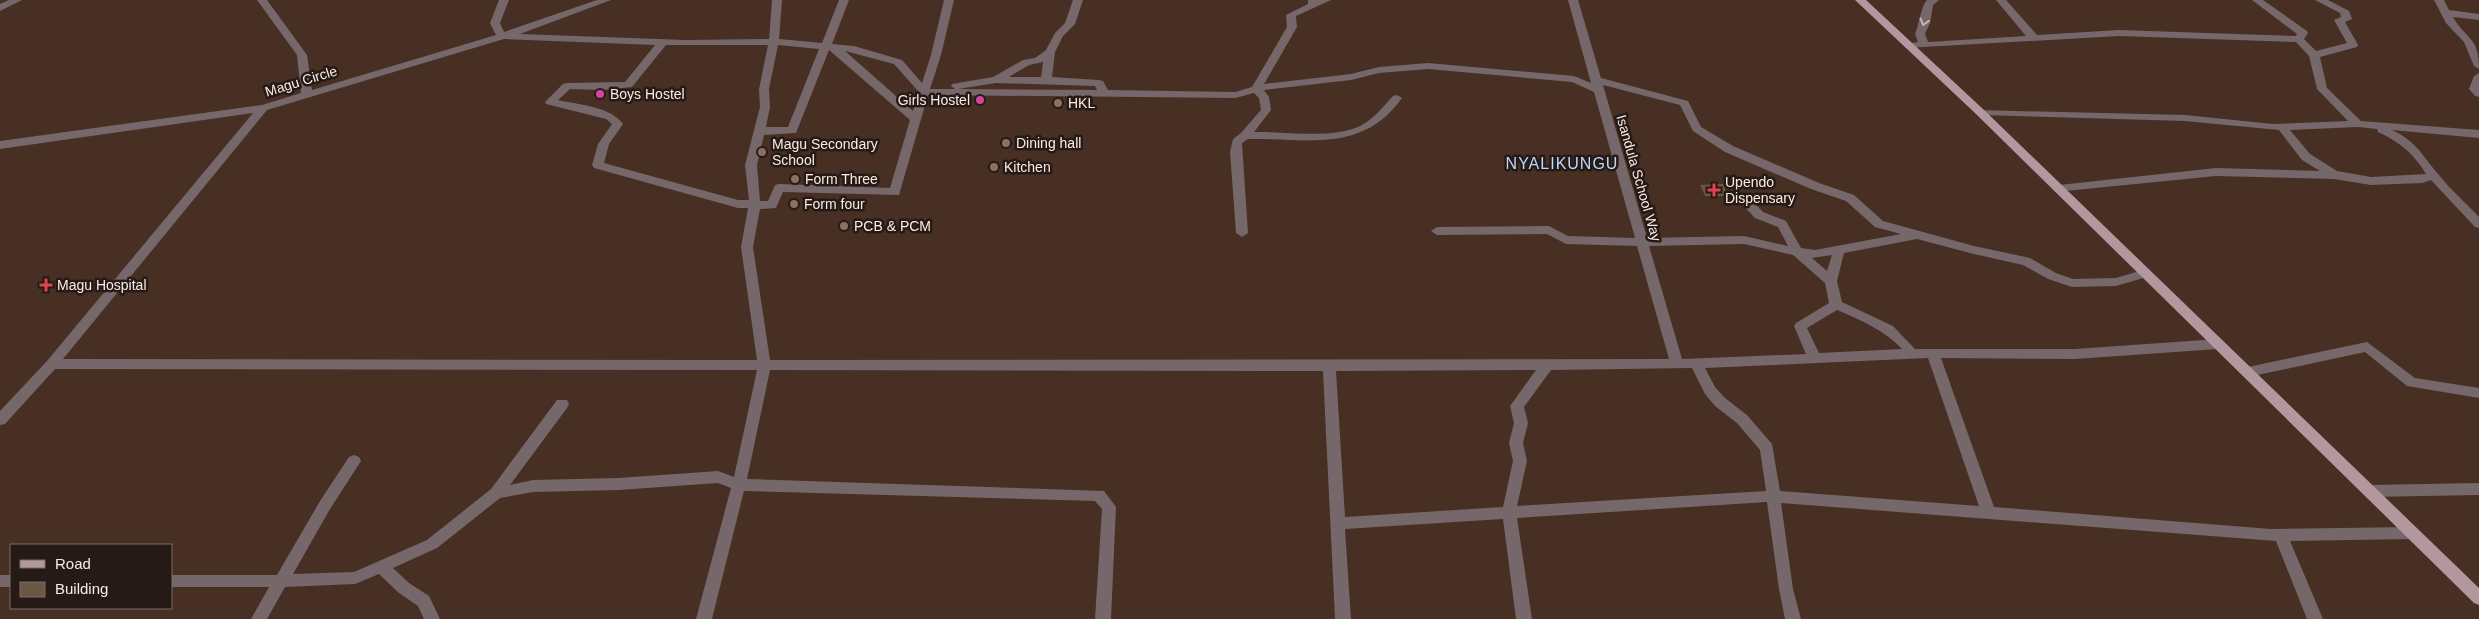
<svg xmlns="http://www.w3.org/2000/svg" width="2479" height="619" font-family="Arial,sans-serif">
	<rect width="100%" height="100%" fill="#472f23"/>
	<path fill="#6a5842" d="M1723 184 1728 196H1705L1700 185Z"/>
	<g fill="none" stroke-linecap="round" stroke-linejoin="round">
		<path fill="#75676a" fill-rule="evenodd" d="M9 0H22L0 11V4Z
			M257 0H267L307 55 312 90 496 35 490 23 499 0H509L500 23 504 32 597 0H611L520 34 686 40 769 39 772 0H782L779 39 822 43 839 0H849L832 44 854 46 902 60 922 83 931 55 944 0H954L941 55 930 89H955L951 86 952 84 993 77 1023 60 1035 58 1046 50 1055 33 1065 23 1073 0H1083L1075 24 1063 36 1055 52 1052 77 1099 80 1103 81 1108 90 1235 92 1252 87 1287 27 1286 15 1308 4V0H1331L1296 16 1297 27 1264 84 1351 74 1379 67 1428 63 1574 76 1591 83 1568 0H1578L1601 78 1688 101 1701 127 1733 146 1819 183 1854 195 1883 221 1974 246 2030 258 2056 273 2073 279 2116 278 2146 269 2152 273 2150 276 2116 286 2072 287 2048 279 2023 265 1974 254 1917 239 1844 253 1837 281 1842 302 1893 326 1915 349H2075L2218 339 2223 341 2224 344 2223 347 2218 349 2075 359 1941 358 1994 507 2271 529 2412 527 2417 529 2419 533 2417 537 2412 539 2290 541 2323 619H2307L2276 541 1781 503 1793 589 1801 619H1785L1779 589 1767 502 1517 518 1532 619H1516L1503 519 1345 529 1351 619H1335L1323 371 770 370 747 479 1104 491 1116 507 1111 619H1095L1102 509 1095 501 744 491 712 619H696L731 488 718 483 619 490 533 492 500 498 437 548 393 568 409 583 429 596 440 619H424L418 606 399 593 379 574 355 584 285 587 267 619H251L269 587H171V575H277L320 501 349 457 354 455 359 457 361 461 330 509 293 574 354 572 427 540 491 489 557 400H567L569 404 567 408 510 485 533 480 619 478 718 471 734 477 757 370 55 369 5 424 0 425V411L47 361 253 113 0 149V141L262 105 301 93 297 55ZM504 39 655 45 625 82 567 83 563 84 545 102 546 104 606 119 612 124 598 144 592 165 594 168 738 208H748L741 247 757 360 63 359 267 110ZM666 45H768L759 89 760 107 745 165 749 200H738L604 163 609 144 623 124C610 106 579 105 558 100L570 89 602 90 632 87ZM778 45 819 49 788 127H766L770 107 769 89ZM829 50 910 120 890 188 779 184 775 185 768 201H760L757 165 764 135 796 133ZM845 51 894 64 919 92 913 111ZM1043 62 1041 77H1009L1029 65ZM1428 69 1572 82 1594 92 1635 238 1568 236 1549 226 1437 227 1431 231 1437 235 1547 234 1566 244 1637 246 1669 359 770 360 753 247 760 209 776 208 783 192 899 195 928 95 1235 98 1254 93 1259 98 1261 110 1241 133 1233 139 1230 152 1236 233 1242 237 1248 233 1242 143 1248 139C1307 138 1362 154 1402 98L1397 95 1393 96C1384 106 1374 118 1362 125 1334 140 1285 131 1254 132L1271 110 1269 97 1264 90 1351 80 1379 73ZM996 83 1095 86 1097 90 958 89ZM1603 85 1680 105 1693 131 1725 152 1811 189 1846 201 1875 227 1901 234 1815 250 1801 248 1786 221 1763 212 1749 197 1745 196 1739 200 1741 203 1755 218 1778 227 1788 246 1744 236 1647 238ZM1744 244 1793 255 1825 283 1829 303 1796 323 1794 326 1806 354 1682 359 1649 246ZM1832 255 1827 271 1812 258ZM1837 310C1861 320 1884 330 1902 349L1819 353 1807 328ZM1928 358 1979 506 1780 491 1772 444 1747 415 1725 398 1715 387 1705 368ZM1692 368 1705 394 1715 406 1737 423 1760 450 1766 491 1517 506 1527 461 1523 443 1528 423 1524 407 1551 370ZM1536 370 1510 406 1514 423 1509 443 1513 461 1503 507 1345 517 1336 371Z
			M1927 0H1939L1933 5 1930 23 1925 34 1928 42 2026 36 1996 0H2006L2037 35 2119 30 2296 36 2297 34 2252 0H2263L2307 31 2308 33 2304 39 2316 51 2347 43 2334 20 2341 17 2340 13 2315 0H2328L2349 11 2352 19 2345 22 2358 45 2357 47 2320 57 2327 88 2361 121 2479 130V138L2392 130C2419 143 2421 155 2439 175 2451 190 2466 203 2479 217V228L2475 227 2431 180 2422 183 2371 185 2334 179 2216 176 2055 192 2053 189 2055 186 2059 185 2216 168 2320 171 2302 160 2279 130 2185 121 1980 115 1976 114 1975 112 1976 110 2185 115 2273 124 2348 121 2317 89 2309 56 2296 42 2119 36 1906 48V44L1918 42 1915 34C1919 25 1921 6 1927 0ZM2358 127 2377 129 2378 132C2400 142 2414 154 2426 174L2371 177 2337 171 2310 154 2290 130Z
			M2434 0H2444L2449 10 2479 14V20L2453 17C2467 41 2479 36 2479 69L2474 66 2464 42 2446 23Z
			M2479 73V97L2475 96 2469 89 2474 76Z
			M2367 342 2415 378 2479 388V398L2407 386 2365 352 2248 377 2243 376 2241 372 2243 368 2248 367Z
			M2479 483V495L2369 497 2364 495 2362 491 2364 487 2369 485Z
			M0 575H11V587H0Z"/>
		<path fill="#b3979e" fill-rule="evenodd" d="M1855 0H1866L1984 110 2479 588V605L2474 603 1976 114Z"/>
	</g>
	<defs><path id="oneway-chevron" d="M-2-3.5L2.5 0L-2 3.5" fill="none" stroke-width="1.6" stroke-linecap="round" stroke-linejoin="round" transform="scale(1.25)"/></defs>
	<use stroke="#c5b6b3" href="#oneway-chevron" transform="translate(1924 22) rotate(107)"/>
	<g fill="#d1479c" stroke="#251a15" stroke-width="2">
		<circle cx="600" cy="94" r="5"/>
		<circle cx="980" cy="100" r="5"/>
	</g>
	<g fill="#8d6e63" stroke="#251a15" stroke-width="2">
		<circle cx="1058" cy="103" r="5"/>
		<circle cx="1006" cy="143" r="5"/>
		<circle cx="762" cy="152" r="5"/>
		<circle cx="994" cy="167" r="5"/>
		<circle cx="795" cy="179" r="5"/>
		<circle cx="794" cy="204" r="5"/>
		<circle cx="844" cy="226" r="5"/>
	</g>
	<g fill="#e0444e" stroke="#251a15" stroke-width="2">
		<path d="M1711.5 182.5h5v5h5v5h-5v5h-5v-5h-5v-5h5z"/>
		<path d="M43.5 277.5h5v5h5v5h-5v5h-5v-5h-5v-5h5z"/>
	</g>
	<g text-anchor="middle" stroke-width="5" stroke-linejoin="round" paint-order="stroke">
		<g font-size="14" fill="#fbebe3" stroke="#251a15">
			<text transform="translate(301 81) rotate(-17)" y="5">Magu Circle</text>
			<text transform="translate(1639 178) rotate(74)" y="5">Isandula School Way</text>
		</g>
		<g font-size="14" fill="#fbebe3" stroke="#251a15" text-anchor="start">
			<text x="610" y="99">Boys Hostel</text>
			<text x="970" y="105" text-anchor="end">Girls Hostel</text>
			<text x="1068" y="108">HKL</text>
			<text x="1016" y="148">Dining hall</text>
			<text x="772" y="149">Magu Secondary<tspan x="772" dy="16">School</tspan></text>
			<text x="1004" y="172">Kitchen</text>
			<text x="805" y="184">Form Three</text>
			<text x="1725" y="187">Upendo<tspan x="1725" dy="16">Dispensary</tspan></text>
			<text x="804" y="209">Form four</text>
			<text x="854" y="231">PCB &amp; PCM</text>
			<text x="57" y="290">Magu Hospital</text>
		</g>
		<g font-size="16" letter-spacing="1" fill="#bdd7fd" stroke="#251a15">
			<text x="1562" y="169">NYALIKUNGU</text>
		</g>
	</g>
	<rect x="10" y="544" width="162" height="65" fill="#251a15" stroke="#7b6e67"/>
	<rect x="20" y="560" width="25" height="8" fill="#b3979e" stroke="#7b6e67"/>
	<text x="55" y="569" font-size="15" fill="#fbebe3">Road</text>
	<rect x="20" y="582" width="25" height="15" fill="#6a5842" stroke="#7b6e67"/>
	<text x="55" y="594" font-size="15" fill="#fbebe3">Building</text>
</svg>
